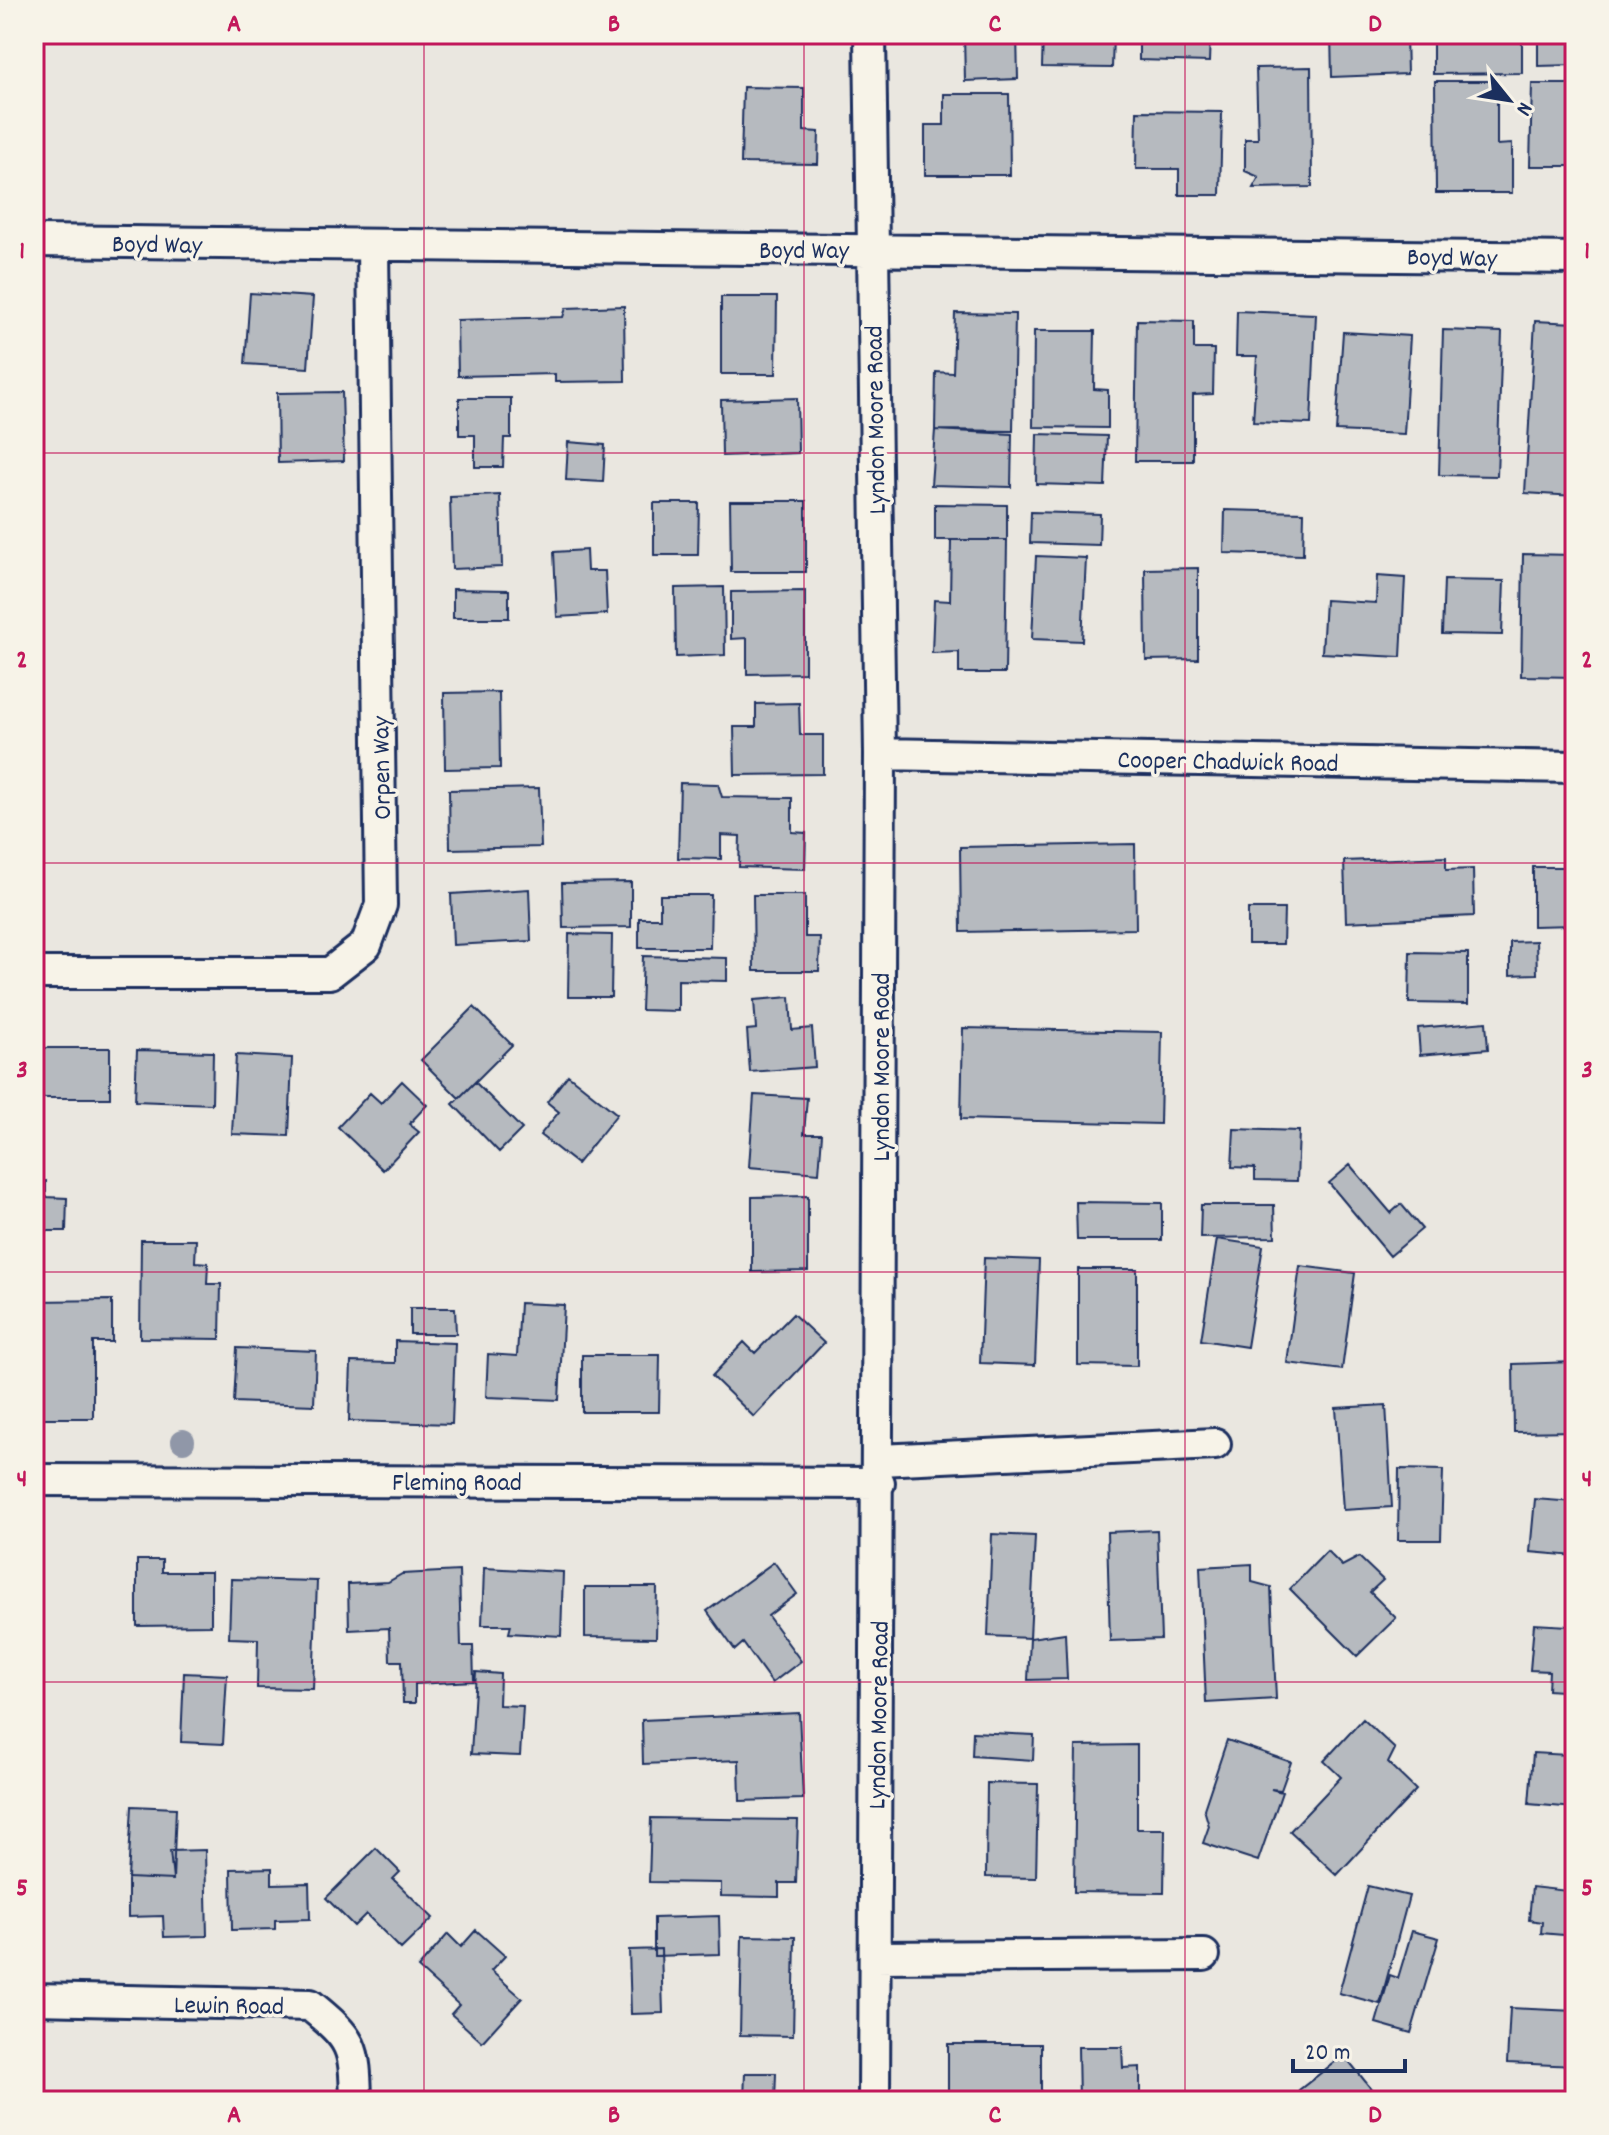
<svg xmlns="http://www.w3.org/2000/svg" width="1609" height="2135" font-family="Dekko,sans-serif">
	<rect width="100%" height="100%" fill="#eae7e0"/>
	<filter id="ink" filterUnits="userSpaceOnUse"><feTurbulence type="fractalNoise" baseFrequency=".0125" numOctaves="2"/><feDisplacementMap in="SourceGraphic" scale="16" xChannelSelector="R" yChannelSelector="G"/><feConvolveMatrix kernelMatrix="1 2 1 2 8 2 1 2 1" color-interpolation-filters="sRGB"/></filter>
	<g filter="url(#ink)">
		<path fill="#b6babf" stroke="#1b2f5e" stroke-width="2" d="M964 34H1017L1018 79 965 81Z
			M1043 34H1113L1112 68 1042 67Z
			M1139 34H1210L1209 62 1139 60Z
			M1331 34H1406L1407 74 1332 77Z
			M1433 34H1522V73L1433 74Z
			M1538 35H1575V65L1538 66Z
			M1311 67 1312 187 1253 188 1259 177 1245 171V139H1258L1256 68Z
			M1435 81H1497V145L1512 144V193H1436Z
			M1532 84H1575V166H1530Z
			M743 87 804 88V131L819 132 818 164 741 163Z
			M944 94H1009L1010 175H925V125H944Z
			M1137 111 1222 112 1220 195H1179V169H1136Z
			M250 293 313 297 308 368 245 364Z
			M721 297H777L776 374H721Z
			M624 306 625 381 555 382V374L458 376 457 320 563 317 566 308Z
			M1237 311 1316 314 1311 424 1253 422 1257 356H1236Z
			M955 313 1015 314 1013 431 935 430 936 372 953 373Z
			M1137 320 1194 321V349H1214L1213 394 1193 395V461H1135Z
			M1535 321 1575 323V496L1525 493Z
			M1443 330 1502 332 1497 476 1439 475Z
			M1034 331H1095L1094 389 1108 390V428L1033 427Z
			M1343 332 1410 336 1404 434 1336 431Z
			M342 392 344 461 278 463 277 393Z
			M459 398H511V438H504L503 467H475V435H459Z
			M797 398 798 453 722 456 721 400Z
			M935 430 1012 434 1011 487 931 485Z
			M1037 434 1107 436 1105 486 1036 484Z
			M568 442 605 445 603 482 566 480Z
			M500 495 502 567 452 569 450 497Z
			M730 501H806V572H731Z
			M654 503H699L698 555H654Z
			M935 504 1007 505V540H935Z
			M1225 510 1304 512 1303 555 1224 553Z
			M1031 512 1100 514 1099 545 1030 543Z
			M951 540H1007L1005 673H959V652L932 653 934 600 950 601Z
			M586 550 587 571H605L607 614 557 617 554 552Z
			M1523 554 1575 555V677L1521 676Z
			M1036 556 1086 558 1082 641 1032 639Z
			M1198 568V659L1146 660 1145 569Z
			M1377 576 1405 578 1401 657 1322 653 1325 600 1376 603Z
			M1444 580 1504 581 1502 635 1442 634Z
			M724 587 725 655 676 657 675 588Z
			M453 589 509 590V618H453Z
			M805 591V673L747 674V638L731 639V592Z
			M499 692 500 768 445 769 444 693Z
			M799 703 800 735H823V774L735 775 734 727H756V704Z
			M680 783 718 784 722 797 792 798V832L806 833 805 869 739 867 740 836 721 835V859L678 858Z
			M539 788 541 847 450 849 449 790Z
			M1135 844 1136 929 961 932 960 847Z
			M1446 857V870L1473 869 1474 916 1346 922 1344 861Z
			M1533 867H1575V925L1533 926Z
			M631 882V927L563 928 562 883Z
			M529 889 531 941 453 945 451 894Z
			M660 895H711L710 948H639V918H660Z
			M753 895H805V937H820L819 971H754Z
			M1248 909H1284L1283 944H1248Z
			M569 934 612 935 611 997H568Z
			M1536 941 1537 974 1510 975V942Z
			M1410 952 1468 953V1004L1409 1003Z
			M643 956 727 958V981L678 980V1011L641 1010Z
			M790 997 792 1030 812 1028 815 1067 750 1072 747 1030 756 1029 754 1000Z
			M474 1007 512 1045 459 1098 421 1060Z
			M1486 1022 1488 1049 1420 1055 1418 1028Z
			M963 1028 1162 1032 1160 1124 961 1119Z
			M37 1048H110V1098H37Z
			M137 1050 213 1052 212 1104 135 1101Z
			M236 1055 292 1058 289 1136 232 1134Z
			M568 1075 617 1114 577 1164 540 1135 559 1112 547 1102Z
			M402 1081 427 1105 409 1124 419 1132 383 1170 338 1127 370 1093 381 1103Z
			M475 1082 522 1129 499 1152 453 1104Z
			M754 1095 807 1098 804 1134H822L819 1173 749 1167Z
			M1234 1129 1299 1131 1297 1181 1255 1180V1168L1232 1167Z
			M1350 1165 1391 1213 1401 1204 1422 1229 1390 1256 1329 1183Z
			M34 1181H46V1197L67 1198 66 1231H34Z
			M808 1196V1271L752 1272V1197Z
			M1076 1202 1162 1203V1240H1077Z
			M1201 1205H1274L1275 1237 1200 1238Z
			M1217 1239 1263 1246 1247 1347 1201 1340Z
			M141 1240H196L195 1262 208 1263 207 1284H221L220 1339 140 1338Z
			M984 1258 1039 1260 1035 1365 980 1363Z
			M1300 1266 1355 1273 1342 1370 1287 1363Z
			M1078 1269H1137V1366L1078 1365Z
			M112 1300V1342H93V1418H34V1301Z
			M520 1303 564 1305 559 1400 486 1397 488 1354 517 1356Z
			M410 1308H455L456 1334H410Z
			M793 1314 824 1343 754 1417 712 1376 744 1342 755 1353Z
			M395 1341 455 1343 452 1424 349 1421 351 1362 395 1363Z
			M237 1348 316 1351 314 1405 234 1402Z
			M582 1355H660L659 1412H582Z
			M1575 1362V1431L1514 1432 1513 1364Z
			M1386 1405 1392 1507 1343 1510 1336 1408Z
			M1399 1469 1443 1470 1441 1540H1398Z
			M1574 1495 1575 1556 1530 1552 1535 1499 1574 1502Z
			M1157 1530 1161 1639 1110 1641 1107 1532Z
			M992 1534 1035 1536 1030 1638 988 1636Z
			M1327 1551 1342 1566 1359 1557 1383 1580 1370 1592 1396 1618 1357 1656 1290 1589Z
			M137 1560H162V1572H211V1625L137 1626Z
			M774 1562 797 1594 768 1616 801 1661 772 1683 743 1643 735 1650 707 1611Z
			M1252 1564V1582L1271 1587 1276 1699 1206 1703 1200 1567Z
			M484 1568 563 1572 561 1636 509 1633 511 1625H482Z
			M459 1571 461 1646H473L474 1681 415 1684V1703H403L402 1661H390L389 1628 349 1630 348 1584 388 1582 402 1574Z
			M231 1579 317 1581 313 1689 257 1688 258 1639 229 1638Z
			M585 1587H657L656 1638 585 1637Z
			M1571 1610H1575V1692L1548 1690 1549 1671 1530 1670 1534 1624 1569 1626Z
			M1065 1633 1067 1679 1028 1680 1030 1638Z
			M476 1672 500 1674 499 1705 523 1706 520 1756 471 1754Z
			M184 1673 227 1675 223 1744 181 1742Z
			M799 1713 803 1799 740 1801 739 1760 643 1764 642 1720Z
			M1363 1719 1395 1749 1388 1763 1416 1790 1337 1875 1290 1831 1341 1777 1324 1761Z
			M973 1732 1034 1735 1033 1760 972 1756Z
			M1227 1740 1291 1762 1281 1790 1271 1789 1282 1792 1258 1861 1203 1843 1209 1826 1204 1809Z
			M1569 1744 1575 1745V1808L1529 1804 1533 1753 1568 1755Z
			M1137 1745V1829H1165L1164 1893 1074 1892 1076 1746Z
			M987 1783 1038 1784 1036 1878 986 1877Z
			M132 1806 176 1808 173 1880 128 1878Z
			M651 1818 798 1820 796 1883H779V1897L721 1896V1883L649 1882Z
			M376 1848 400 1872 393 1879 433 1918 401 1949 366 1914 354 1926 326 1898Z
			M205 1850 207 1936 164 1937 163 1916 128 1917V1878L173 1880 170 1851Z
			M272 1868V1884L309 1883 310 1919 275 1920V1929L232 1930 231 1869Z
			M1569 1874 1575 1875V1936L1541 1933 1542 1922 1529 1920 1532 1887 1567 1891Z
			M1368 1886 1409 1896 1380 2004 1339 1993Z
			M719 1916 720 1954 654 1956V1918Z
			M476 1930 505 1956 491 1971 522 1998 482 2042 451 2014 459 2005 418 1968 448 1934 461 1947Z
			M1412 1931 1439 1938 1411 2033 1376 2023 1390 1975 1398 1978Z
			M742 1936 795 1937 793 2036 740 2035Z
			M661 1949 663 2013 631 2014 629 1950Z
			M1510 2008 1575 2011V2066L1507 2063Z
			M948 2044H1041V2101H948Z
			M1078 2047H1122L1123 2068 1140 2067V2101H1079Z
			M1344 2055 1381 2101H1307L1299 2090Z
			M745 2073H776L775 2101H744Z
			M1545 2096H1575V2101H1545Z"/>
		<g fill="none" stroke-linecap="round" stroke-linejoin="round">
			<defs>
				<path id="minor" d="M870 34 880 754 874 2101
					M34 241 1575 258
					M880 754 1575 767
					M34 973H330L366 945 381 905 373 247
					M879 1460 1215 1444
					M34 1480 879 1483
					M875 1957 1204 1955
					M34 1999 310 2005C353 2040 355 2046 356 2101"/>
			</defs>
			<use href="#minor" stroke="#1b2f5e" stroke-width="36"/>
			<use href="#minor" stroke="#f7f3e8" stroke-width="30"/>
		</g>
		<circle fill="#9097a8" cx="183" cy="1441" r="12"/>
	</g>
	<path fill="none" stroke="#c2185b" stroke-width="2" stroke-opacity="0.55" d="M424 34V2101M804 34V2101M1185 34V2101M34 453H1575M34 863H1575M34 1272H1575M34 1682H1575"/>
	<g text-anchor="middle" stroke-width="7" stroke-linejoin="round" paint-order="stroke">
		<g font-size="26" fill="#1b2f5e" stroke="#f7f3e8">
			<text transform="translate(157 243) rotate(1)" y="9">Boyd Way</text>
			<text x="804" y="258">Boyd Way</text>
			<text transform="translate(1452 256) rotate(1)" y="9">Boyd Way</text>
			<text transform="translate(874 420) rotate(-91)" y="9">Lyndon Moore Road</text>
			<text transform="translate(1228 760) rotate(1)" y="9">Cooper Chadwick Road</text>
			<text transform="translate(380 768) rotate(-91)" y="9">Orpen Way</text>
			<text transform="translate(880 1067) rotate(-90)" y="9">Lyndon Moore Road</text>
			<text x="457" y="1490">Fleming Road</text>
			<text transform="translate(877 1715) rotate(-89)" y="9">Lyndon Moore Road</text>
			<text transform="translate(229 2004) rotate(1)" y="9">Lewin Road</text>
		</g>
	</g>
	<rect width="1609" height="2135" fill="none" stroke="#f7f3e8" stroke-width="88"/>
	<g transform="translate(1509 100) rotate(120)" stroke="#f7f3e8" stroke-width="6" paint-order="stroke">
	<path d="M0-6L14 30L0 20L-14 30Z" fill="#1b2f5e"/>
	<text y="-12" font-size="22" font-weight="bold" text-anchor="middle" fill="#1b2f5e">N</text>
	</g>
	<path d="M1293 2059v12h112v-12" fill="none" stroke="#1b2f5e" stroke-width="4"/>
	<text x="1305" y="2059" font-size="24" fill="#1b2f5e" stroke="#f7f3e8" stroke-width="6" paint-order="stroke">20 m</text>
	<rect x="44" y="44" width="1521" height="2047" fill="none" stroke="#c2185b" stroke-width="3"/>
	<g font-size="26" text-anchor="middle" font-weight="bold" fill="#c2185b">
		<text x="234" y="31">A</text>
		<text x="614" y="31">B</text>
		<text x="995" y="31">C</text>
		<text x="1375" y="31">D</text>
		<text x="22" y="258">1</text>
		<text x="1587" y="258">1</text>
		<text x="22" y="667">2</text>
		<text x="1587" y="667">2</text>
		<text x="22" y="1077">3</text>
		<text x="1587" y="1077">3</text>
		<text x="22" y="1486">4</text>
		<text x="1587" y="1486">4</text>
		<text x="22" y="1895">5</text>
		<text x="1587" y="1895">5</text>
		<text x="234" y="2122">A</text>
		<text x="614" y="2122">B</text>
		<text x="995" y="2122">C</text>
		<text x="1375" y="2122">D</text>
	</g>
</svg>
